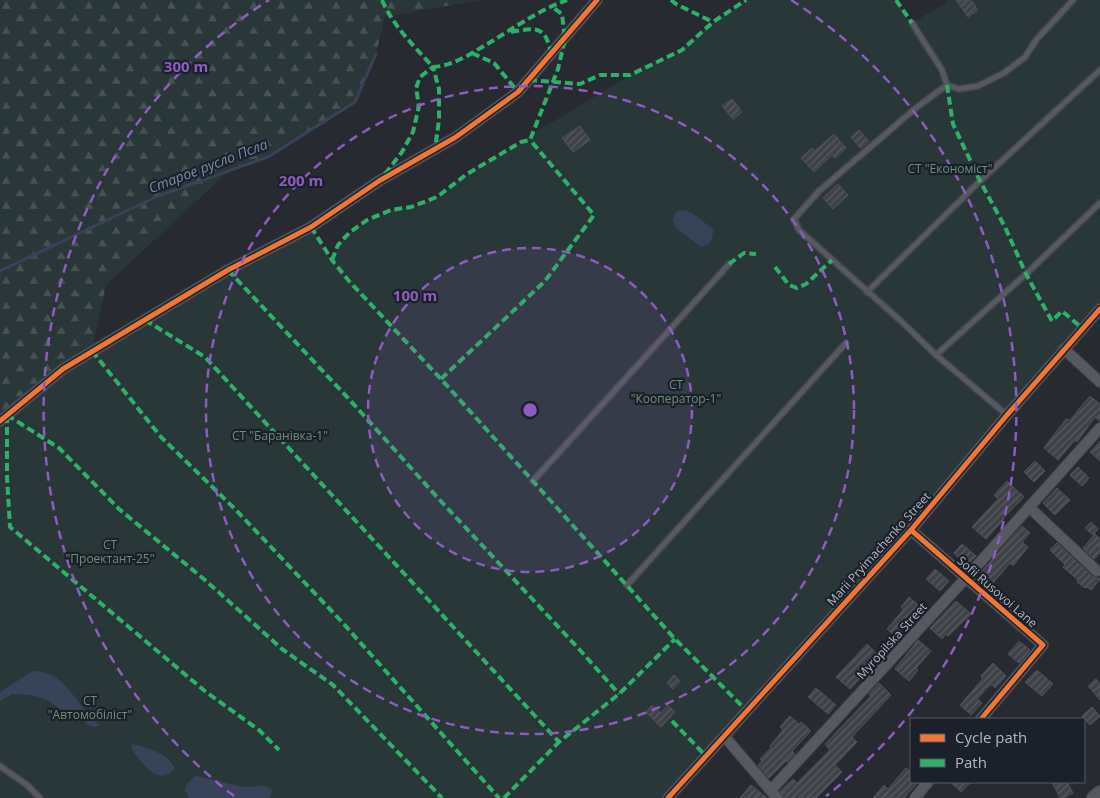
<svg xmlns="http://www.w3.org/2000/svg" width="1100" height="798" font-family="'Open Sans',sans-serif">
	<defs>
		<pattern id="forest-firs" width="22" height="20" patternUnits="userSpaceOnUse" patternTransform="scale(1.25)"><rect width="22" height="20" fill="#293739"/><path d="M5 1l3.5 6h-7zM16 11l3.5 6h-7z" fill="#465254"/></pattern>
		<pattern id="building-hatch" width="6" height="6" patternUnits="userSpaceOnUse" patternTransform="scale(1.25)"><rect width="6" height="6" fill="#3e4146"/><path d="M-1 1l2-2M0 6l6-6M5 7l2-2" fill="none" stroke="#585a5f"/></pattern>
	</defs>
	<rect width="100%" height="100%" fill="#272a31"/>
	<path fill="url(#forest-firs)" d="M0 0H480L385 17 376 54 355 102 268 157 231 169 106 285 92 351 0 421Z"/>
	<path fill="#293739" d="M746 0H896L912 23 947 2V0H1100V309L668 798H0V421L63 369 311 227 332 260 338 245 349 233 367 220 391 210 411 207 437 197 467 174 630 75 681 50 713 22Z"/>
	<path fill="#384359" d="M683 210 692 213 713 229C713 240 711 244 701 247L676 228 673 220 676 212Z
		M33 671C66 669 77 709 100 725L94 727 88 725 79 717 58 708 48 700 31 695 12 694 0 701V692Z
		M132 744C149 748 167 753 175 768 157 788 143 763 132 750Z
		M195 776C212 778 228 785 246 787 256 787 263 783 272 790L270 798H189L185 790 187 784Z"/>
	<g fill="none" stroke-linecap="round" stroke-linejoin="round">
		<path stroke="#384359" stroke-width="3" d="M0 271 158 196 268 157 355 102 376 54"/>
	</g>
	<path fill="url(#building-hatch)" stroke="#4e5259" d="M956 0H971L978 10 968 17Z
		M732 99 742 112 733 119 722 106Z
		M580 126 590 140 573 152 562 138Z
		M859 130 869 141 860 148 851 137Z
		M834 134 846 148 835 158 832 155 814 172 801 158 812 148 815 151Z
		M838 184 848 195 833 209 823 198Z
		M1090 396 1100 404V421L1095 417 1077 442 1075 440 1058 460 1044 448 1066 419 1070 420Z
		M1100 441V461L1090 452Z
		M1035 461 1045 471 1034 482 1024 472Z
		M1078 467 1089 478 1082 486 1070 475Z
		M1007 481 1024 497 1003 518 1004 519 986 539 972 527 998 499 994 495Z
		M1057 488 1070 500 1055 515 1043 503Z
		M1091 522 1098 529 1093 535 1085 528Z
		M1022 526 1030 533 1022 542 1028 547 1013 566 1010 563 992 584 980 573Z
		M1095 534 1100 539V553L1094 559 1083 548Z
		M1057 543 1092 576 1100 579 1091 590 1087 587 1085 588 1077 582 1078 580 1063 567 1065 565 1050 550Z
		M962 544 976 556 967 565 954 553Z
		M935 569 949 581 940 591 926 579Z
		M909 597 923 609 897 638 887 629 904 609 901 607Z
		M956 601 971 614 948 636 946 634 942 639 930 628Z
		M918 640 931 651 916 668 918 670 909 681 895 669Z
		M1019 641 1030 650 1019 663 1008 654Z
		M867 644 880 657 850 689 836 677Z
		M993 663 1006 676 995 688 991 684 977 699 982 703 971 715 960 705 980 682 983 678 981 676Z
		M1037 670 1053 684 1042 696 1025 682Z
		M674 675 680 681 673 689 667 683Z
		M1096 679 1100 684V700L1088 686Z
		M879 683 891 695 852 737 857 742 835 765 842 772 816 798H784L780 791 793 779 797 783 830 750 825 744 871 696 869 694Z
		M816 688 836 705 828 714 808 697Z
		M652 705 661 713 668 705 675 712 661 727 646 712Z
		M1092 707 1100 716 1090 725 1082 716Z
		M790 716 799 724 801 722 811 731 792 751 795 754 787 762 786 761 769 778 758 765 762 761 760 759 771 748 770 746 783 730 780 727Z
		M906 768 911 772V782H918L904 798H873L884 785 888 789Z
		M950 782H971L961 792Z
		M1057 782H1067L1073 793 1064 798H1060L1053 784Z
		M751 785 767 798H740Z"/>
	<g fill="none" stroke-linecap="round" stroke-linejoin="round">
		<defs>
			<path id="lane" d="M912 23 942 70 947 85 917 107 819 191 794 219 799 230 903 323 936 355 1007 415
				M947 85 959 89 978 86 1004 73 1025 57 1037 39 1073 0
				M867 292 980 181 1100 70
				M936 355 1026 274 1100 203
				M533 481 729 264
				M627 585 846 343
				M0 766 27 785 40 798"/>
			<path id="street" d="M1064 349 1100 382
				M0 421 63 369 228 270 311 227 379 181 456 137 518 92 597 0
				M1029 507 1097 571
				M911 530 1043 645 981 719
				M725 737 777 798
				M771 790 965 579 1100 428
				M668 798 911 530 1007 415 1100 309
				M915 798 928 782"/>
			<path id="secondary" d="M1094 798 1100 793"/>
		</defs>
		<use href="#lane" stroke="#43454b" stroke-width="8"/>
		<use href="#street" stroke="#43454b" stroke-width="12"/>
		<use href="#secondary" stroke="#43454b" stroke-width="16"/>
		<use href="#lane" stroke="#565960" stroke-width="5"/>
		<use href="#street" stroke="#565960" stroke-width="10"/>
		<use href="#secondary" stroke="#55585e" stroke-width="14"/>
		<path stroke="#2db169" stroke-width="4" stroke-dasharray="8 4" stroke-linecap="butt" d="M382 0C393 26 414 46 433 67 453 66 472 53 489 43 514 28 539 10 567 0
			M671 0 676 4 713 22
			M896 0 912 23
			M511 32C537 27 546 26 551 54
			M472 53 494 63 518 92
			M529 80 580 84 600 75H630L682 50 713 22 746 0
			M947 85 953 124 980 181 1005 227 1026 274 1052 321 1062 311 1082 328
			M385 174 402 152 413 132 419 106 416 88 420 77 433 67 439 89V120L435 149
			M311 227 332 260 349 281 441 379 675 639 747 711
			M332 260 338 245 349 233 367 220 391 210 411 207 437 197 467 174 521 142 530 140 558 69 565 39 562 14 551 6
			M729 264 744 253 756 254
			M775 267 789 285 797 288 806 284 832 260
			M228 270 349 399 437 497 579 649 619 694
			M145 320 205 357 559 742 619 694 675 639
			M92 351 161 437 236 510 341 621 499 798
			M441 379 545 281 594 215 530 140
			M7 415 59 448 119 509 205 580 282 649 333 685 442 798
			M7 415V477L10 527 206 692 259 730 279 750
			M672 721 705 755
			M504 798 559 742"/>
		<defs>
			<path id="cycleway" d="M0 421 63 369 228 270 311 227 379 181 456 137 518 92 597 0
				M911 530 1043 645 981 719
				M668 798 911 530 1007 415 1100 309"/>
		</defs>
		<use href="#cycleway" stroke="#1b202b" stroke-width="8"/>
		<use href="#cycleway" stroke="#f07635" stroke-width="5"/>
	</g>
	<circle cx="530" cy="410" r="162" fill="#8e5cc0" fill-opacity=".12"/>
	<g fill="none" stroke="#8e5cc0" stroke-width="2.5" stroke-dasharray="9 6">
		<circle cx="530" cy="410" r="162"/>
		<circle cx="530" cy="410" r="324"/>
		<path d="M234 796A486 486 0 0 1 269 0M791 0A486 486 0 0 1 826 796"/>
	</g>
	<g text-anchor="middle" stroke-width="4.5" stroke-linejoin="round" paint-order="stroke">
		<g font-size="12" fill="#6b9076" stroke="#1b202b">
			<text x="950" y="173">СТ "Економіст"</text>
			<text x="676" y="389">СТ<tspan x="676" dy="14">"Кооператор-1"</tspan></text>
			<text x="280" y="440">СТ "Баранівка-1"</text>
			<text x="110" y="549">СТ<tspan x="110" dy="14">"Проектант-25"</tspan></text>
			<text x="90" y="705">СТ<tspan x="90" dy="14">"Автомобіліст"</tspan></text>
		</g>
		<g font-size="12" fill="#b1b6c2" stroke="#1b202b">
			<text transform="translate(879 549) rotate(-48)" y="4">Marii Pryimachenko Street</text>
			<text transform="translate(997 592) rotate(41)" y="4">Sofii Rusovoi Lane</text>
			<text transform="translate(892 641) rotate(-48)" y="4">Myropilska Street</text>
		</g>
		<g font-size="14" font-style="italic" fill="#7c8ba8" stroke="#1b202b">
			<text transform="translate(208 166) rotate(-21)" y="5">Старое русло Псла</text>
		</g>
	</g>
	<circle cx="530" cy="410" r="8" fill="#8e5cc0" stroke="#1b202b" stroke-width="2.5"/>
	<g font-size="15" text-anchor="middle" font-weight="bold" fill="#8e5cc0" stroke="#1b202b" stroke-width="4.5" stroke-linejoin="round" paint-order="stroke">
		<text x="186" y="72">300 m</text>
		<text x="301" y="186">200 m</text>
		<text x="415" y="301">100 m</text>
	</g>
	<rect x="910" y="718" width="175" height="65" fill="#1b202b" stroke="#575c67"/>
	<rect x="920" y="734" width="25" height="8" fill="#f07635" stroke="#575c67"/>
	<text x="955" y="743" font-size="15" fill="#b1b6c2">Cycle path</text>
	<rect x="920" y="759" width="25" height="8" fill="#2db169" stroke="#575c67"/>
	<text x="955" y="768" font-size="15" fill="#b1b6c2">Path</text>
</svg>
